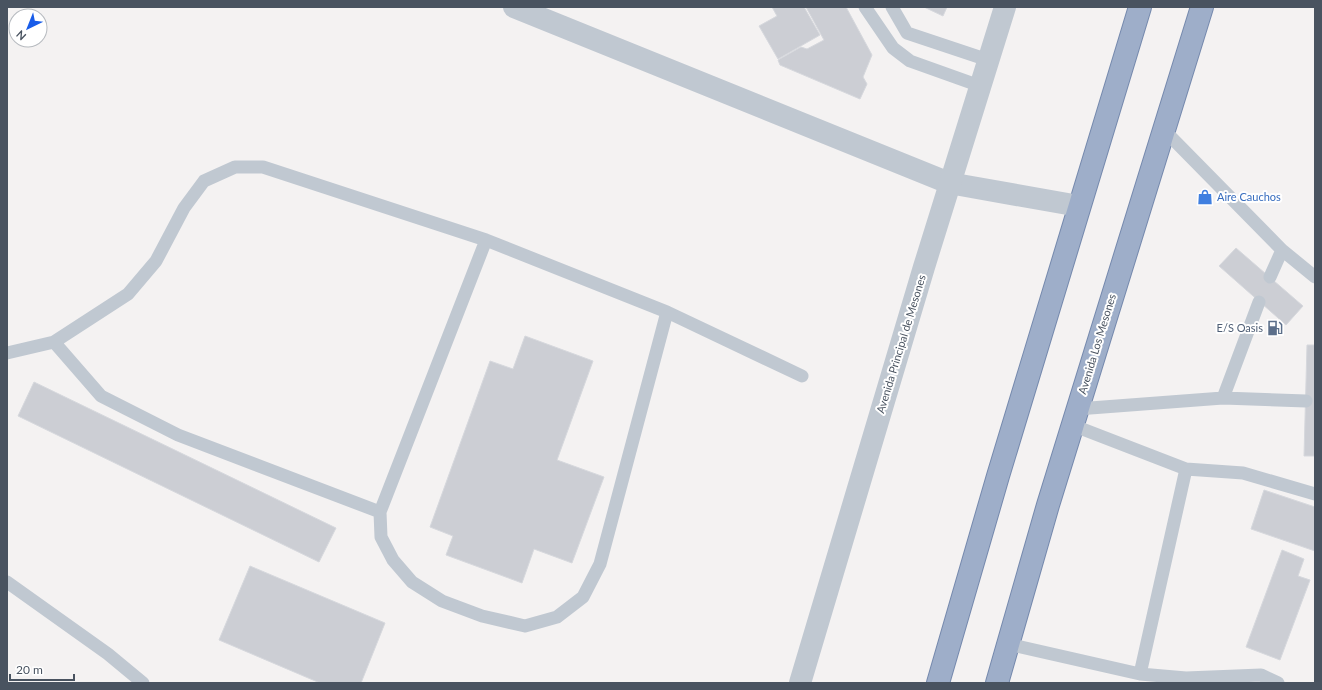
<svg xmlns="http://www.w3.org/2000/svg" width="1322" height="690" font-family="Lato,sans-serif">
	<rect width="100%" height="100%" fill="#f4f2f2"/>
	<path fill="#ccced4" stroke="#d6d8dd" d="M772 7H804L820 35 778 59 759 26 777 16Z
		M806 7H846L872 55 863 77 867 84 860 99 780 65 778 60 801 47 807 49 824 40Z
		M924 7H947L943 16Z
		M1236 248 1303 306 1286 325 1219 266Z
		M525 336 593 361 557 460 604 477 572 563 534 549 522 583 446 555 453 536 430 527 490 361 513 369Z
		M1307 345H1315V456H1304Z
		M34 382 336 528 319 562 18 416Z
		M1264 490 1315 507V551L1251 529Z
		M1282 550 1304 559 1298 576 1310 580 1280 660 1246 647Z
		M250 566 385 623 361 683H320L219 640Z"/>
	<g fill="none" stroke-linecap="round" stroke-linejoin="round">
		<defs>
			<path id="trunk" d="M938 683 998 476 1140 7
				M997 683 1048 505 1202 7"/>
		</defs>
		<use href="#trunk" stroke="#7589ad" stroke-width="24"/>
		<path stroke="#c0c8d1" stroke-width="13" d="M865 7 893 48 910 61 980 86
			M892 7 907 33 988 60
			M1164 130 1282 250 1315 277
			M486 240 380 512 381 537 393 560 412 582 442 601 482 616 525 626 557 617 583 597 600 564 667 312
			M1270 277 1282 250
			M54 342 101 396 178 435 380 512
			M7 353 54 342 128 294 156 261 184 208 204 181 235 167H263L486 240 667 312 802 376
			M1223 398 1259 302
			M1077 409 1223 398 1306 401
			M1072 425 1186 469 1243 473 1315 494
			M7 582 108 654 143 683
			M1008 644 1140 674 1186 678 1261 675 1278 683
			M1140 674 1186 469"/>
		<path stroke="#c0c8d1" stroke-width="22" d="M514 7 949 183 1079 206"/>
		<path stroke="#c0c8d1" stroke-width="22" d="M800 683 924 267 1005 7"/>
		<use href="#trunk" stroke="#9eaec9" stroke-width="22"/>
	</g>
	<defs>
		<symbol id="shop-bare" viewBox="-9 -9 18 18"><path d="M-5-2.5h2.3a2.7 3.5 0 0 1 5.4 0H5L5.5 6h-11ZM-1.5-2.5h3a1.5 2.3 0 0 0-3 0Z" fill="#3f7fe0" stroke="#fff" stroke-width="2.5" paint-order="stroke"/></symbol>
		<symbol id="fuel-bare" viewBox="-9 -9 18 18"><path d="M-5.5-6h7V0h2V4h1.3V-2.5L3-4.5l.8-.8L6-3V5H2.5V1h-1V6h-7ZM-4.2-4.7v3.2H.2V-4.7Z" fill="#5c6f8a" stroke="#fff" stroke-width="2.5" paint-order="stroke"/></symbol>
	</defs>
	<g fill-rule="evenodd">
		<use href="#shop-bare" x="1194" y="186" width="22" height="22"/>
		<use href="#fuel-bare" x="1264" y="317" width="22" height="22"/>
	</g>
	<g text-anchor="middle" stroke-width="4" stroke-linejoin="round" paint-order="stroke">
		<g font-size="11" fill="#366cbe" stroke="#fff" text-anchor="start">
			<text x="1217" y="201">Aire Cauchos</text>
		</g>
		<g font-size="11" fill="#4e5e75" stroke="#fff" text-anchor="end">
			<text x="1263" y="332">E/S Oasis</text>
		</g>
		<g font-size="11" fill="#495360" stroke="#fff">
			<text transform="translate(901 344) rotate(-73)" y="4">Avenida Principal de Mesones</text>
			<text transform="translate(1097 344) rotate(-73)" y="4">Avenida Los Mesones</text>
		</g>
	</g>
	<rect width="1322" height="690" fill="none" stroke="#495360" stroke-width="16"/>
	<g transform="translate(28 28) rotate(223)"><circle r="19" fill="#ffffff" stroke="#b6babf"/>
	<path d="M0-3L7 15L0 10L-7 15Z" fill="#185ce9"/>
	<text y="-6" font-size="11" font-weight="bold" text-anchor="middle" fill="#495360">N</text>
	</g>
	<path d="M10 674v6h64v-6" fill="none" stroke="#495360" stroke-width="2"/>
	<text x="16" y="674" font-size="12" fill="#495360" stroke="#ffffff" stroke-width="3" paint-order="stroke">20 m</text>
</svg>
